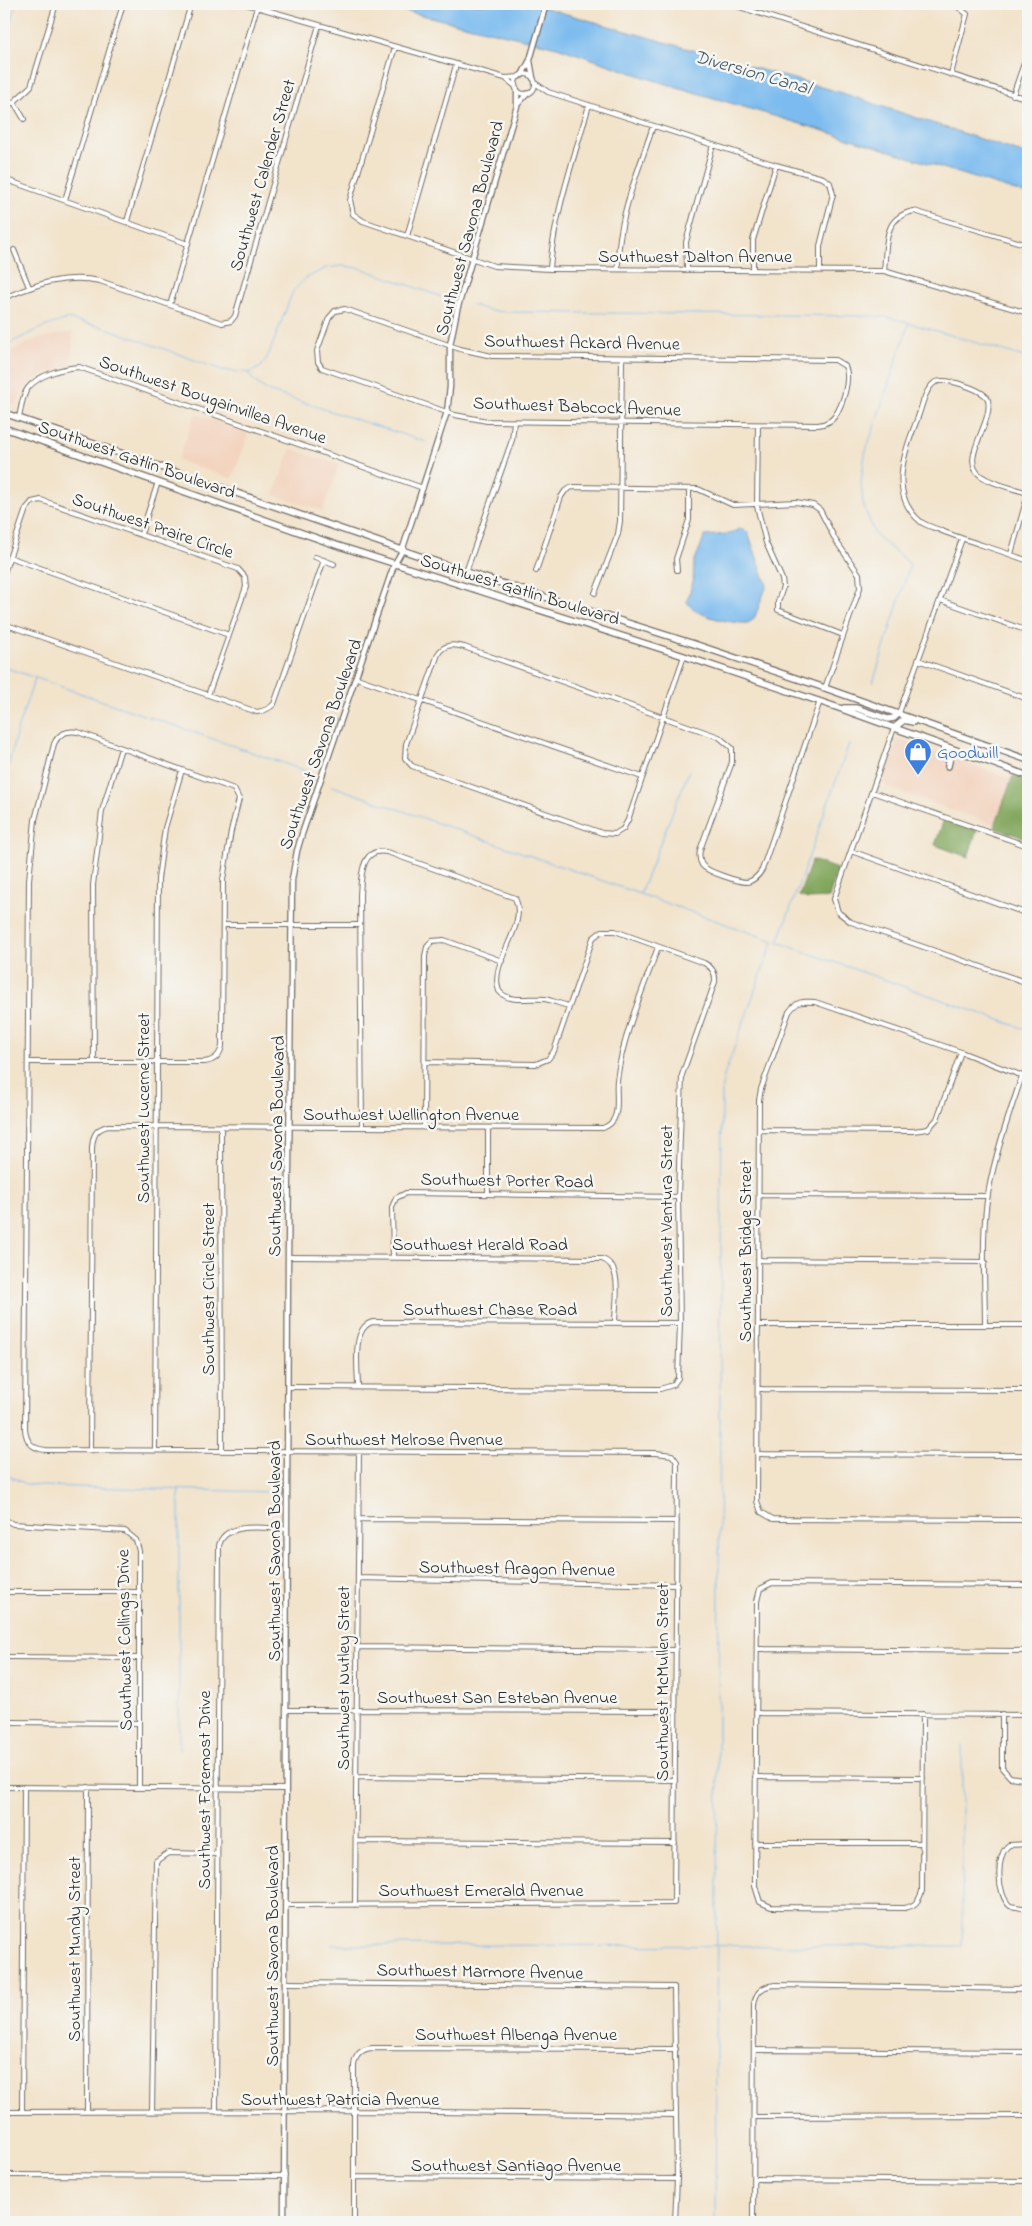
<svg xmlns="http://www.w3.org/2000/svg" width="1032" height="2226" font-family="'Indie Flower',sans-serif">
	<rect width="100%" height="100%" fill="#f6f6f2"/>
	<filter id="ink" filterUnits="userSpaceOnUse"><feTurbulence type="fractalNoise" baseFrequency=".02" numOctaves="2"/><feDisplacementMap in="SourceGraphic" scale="10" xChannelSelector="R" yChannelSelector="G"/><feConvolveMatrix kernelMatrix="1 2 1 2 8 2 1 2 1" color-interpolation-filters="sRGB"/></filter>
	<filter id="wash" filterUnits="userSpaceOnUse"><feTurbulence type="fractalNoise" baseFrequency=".0096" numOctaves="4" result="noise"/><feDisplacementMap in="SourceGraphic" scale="20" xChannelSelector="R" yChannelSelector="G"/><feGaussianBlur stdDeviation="1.12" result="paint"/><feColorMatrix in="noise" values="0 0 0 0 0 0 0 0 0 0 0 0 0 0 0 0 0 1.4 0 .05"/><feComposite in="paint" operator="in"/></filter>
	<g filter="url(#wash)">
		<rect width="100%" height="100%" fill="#f2e3cb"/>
		<path fill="#f3d4bf" d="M73 332 71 365 35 378 25 387 15 405 4 402V354L36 339Z
			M195 414 249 433 232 479 178 460Z
			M291 449 339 465 323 511 274 495Z
			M898 739 1012 779 995 825 886 787 883 782Z"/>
		<path fill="#81a65c" stroke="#566844" d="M1013 776 1028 781V839L994 828Z
			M944 819 977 830 968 857 935 845Z
			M812 860 837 869 829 898 808 899 799 896Z"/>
		<path fill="#7bbbef" stroke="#53738d" d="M375 4H532L839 92 1028 155V195L871 145 650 79 557 47Z
			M739 529H744L748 533 767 585 754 619 748 623C734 624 691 616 687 601L693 582 694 562 705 536 729 534Z"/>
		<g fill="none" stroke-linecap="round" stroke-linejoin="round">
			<path stroke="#7bbbef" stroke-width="1" d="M4 50 16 4
				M472 305 492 311 510 312 870 316 892 318 1028 358
				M4 346 41 328 67 319 106 328 222 370 249 373 261 367 269 354 293 291 306 278 326 268 341 266 360 268 448 299
				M249 374 255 382 268 391 426 442
				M4 667 309 772
				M873 683 910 565 907 561 875 535 863 504 861 482 865 454 909 323
				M4 783 18 727 35 678
				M332 786 1025 1029 1028 1028
				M640 894 689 771
				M778 943 849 744
				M4 1474 26 1484 41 1486 273 1492
				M179 1750V1488
				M332 1945 962 1946V1746
				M715 2222 722 1087 724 1076 773 941"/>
		</g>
	</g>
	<g filter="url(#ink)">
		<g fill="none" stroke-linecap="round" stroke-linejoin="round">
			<defs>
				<path id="minor" d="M246 4 505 78 515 86
					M730 4 1028 99
					M949 4 958 7 967 14 951 74
					M395 47 350 200 353 214 363 221 494 266 550 269 884 271 1028 313
					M515 84a10 10 0 1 1 20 0a10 10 0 1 1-20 0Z
					M505 78 519 77
					M535 83 548 92 776 165 823 178 830 183 833 194 820 246V270
					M1013 95 1028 52
					M14 102 24 119
					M4 107 14 102 31 86 56 4
					M4 179 188 244
					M65 200 123 4
					M127 221 191 4
					M407 236 456 65
					M14 250 29 287
					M618 268C617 219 638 173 653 126
					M550 269C554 213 574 159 589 105
					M687 269 686 242 713 145
					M753 270V240L776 165
					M884 271C887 245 882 217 914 211L1028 245
					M4 298C37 284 64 274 100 281L222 323 231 321 235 316 319 25
					M170 305 257 7
					M345 309 460 349 492 356 835 360 845 366C851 379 843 404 835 416 831 422 825 424 818 425L487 421 455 415 322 368 318 362 317 351 329 318 335 311Z
					M19 418C21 409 22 395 28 388 38 375 63 368 79 367L423 488
					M758 425 757 506 766 543 782 579 783 587 778 602V610L843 635
					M1028 493C1013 488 994 485 981 476 957 459 997 420 987 397 979 389 945 376 934 383 925 390 922 406 918 417 905 451 887 494 921 522 927 526 935 528 942 531 970 542 1000 550 1028 561
					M141 534 158 482
					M1011 554 1028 494
					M9 557 229 635
					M315 557 334 564
					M677 570 676 559 689 520V489
					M536 571 561 497 565 491 572 487 698 489 733 505 796 502 813 505 820 510 836 541 859 574 860 588 825 688
					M466 572 512 440 514 422
					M4 573 26 509 32 502 41 500 238 569 245 577 246 587 208 695
					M595 593 618 534 620 521 622 359
					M940 600 1028 631
					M4 624 257 712C265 711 269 709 274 704L324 560
					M684 656 628 820 623 829 615 834 602 833 412 766 405 758 406 744 438 654C444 644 453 644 464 647L719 737 732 748V762L700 850C699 855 699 860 702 865 707 872 739 882 747 882 754 881 758 876 762 870L820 701
					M918 660 1028 699
					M357 678 642 777
					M899 713 962 539
					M894 728 834 899 838 912 851 922 1028 983
					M872 792 1028 846
					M851 851 1028 914
					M223 925H360
					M29 1062H204C214 1061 220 1056 222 1046L223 880 231 831 239 799 234 789 78 732C67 730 58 734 54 744L35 820 29 880 25 1429C26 1442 32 1449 46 1450L656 1453 672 1455 677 1462 674 1903 287 1905
					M94 1062 93 885 102 811 121 748
					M1028 1078 961 1052 815 1002C802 1001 797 1001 789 1012L761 1089 759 1100 757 1501 761 1512 773 1519 1028 1520
					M362 1127 360 896C361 876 361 844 390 853L515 898C529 926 488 962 499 991 509 1004 531 997 545 999 553 1001 561 1004 569 1006
					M221 1128 222 1450
					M424 1128 425 956 427 947 432 941 444 940 502 961
					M488 1128V1193
					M759 1130 913 1131 928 1129 937 1119 961 1052
					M759 1195 988 1196
					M288 1257 602 1259C624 1266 615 1304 615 1323
					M393 1257 392 1207 396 1198 406 1193 678 1197
					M758 1260 985 1262
					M758 1325H1028
					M985 1325C985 1283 981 1236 988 1194 995 1154 1009 1115 1022 1076
					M288 1387 660 1389 673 1385 678 1378 680 1323 678 1197 682 1075 715 982C716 973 712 967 704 963L615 931H602L593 938 554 1051 548 1059 536 1064 425 1062
					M358 1387C358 1368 351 1327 373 1322L680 1323
					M758 1389 1028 1390
					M90 1450 92 1148C93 1136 95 1129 108 1126L603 1128C623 1121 615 1097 617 1080 623 1034 643 990 658 947
					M155 1450 158 879 165 828 182 770
					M758 1454 1028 1455
					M4 1519 13 1524 125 1531 136 1540 139 1551V1787
					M358 1519 677 1521
					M358 1578 677 1585
					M4 1592H140
					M357 1647 676 1650
					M757 1649 1028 1651
					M4 1657 140 1658
					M288 1710 676 1711
					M756 1713 1028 1715
					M923 1714 922 1891C919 1901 915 1906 905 1908L771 1907 760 1902 755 1886 757 1601 760 1589 772 1583 1028 1585
					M1002 1714V1768L1010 1777 1028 1780
					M4 1722 139 1723
					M356 1777 675 1780
					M755 1777 923 1778
					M4 1787 286 1789
					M356 1841 675 1843
					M755 1843H922
					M1028 1844 1009 1845C995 1855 997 1895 1010 1906L1028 1909
					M355 1905 359 1452
					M286 1983 674 1987 677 2179 675 2222
					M755 2050 1028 2052
					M22 2111 24 1787
					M4 2112 353 2111 676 2115
					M87 2112 88 1787
					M152 2112 156 1861 168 1853 217 1854
					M216 2112 219 1546C224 1520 267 1529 287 1529
					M754 2117 1028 2116
					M4 2175 285 2176
					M354 2177 677 2179
					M754 2179 1028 2181
					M354 2222V2066C355 2055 361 2049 372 2048L676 2049
					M753 2222 754 2004C756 1992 762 1986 775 1985L1028 1989"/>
				<path id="tertiary" d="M530 61 533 78
					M522 75 530 60 546 4
					M517 105 527 94
					M284 2222 288 1257 292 880 297 851 302 834 394 565 402 551 447 412 450 387V345L457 310 517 106V90"/>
				<path id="primary" d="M4 413 466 572 694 644 825 688 1028 760
					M4 428 336 545 684 656 839 708 1028 776
					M844 708H856L888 719 894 718 899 713
					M894 728 904 720 913 722
					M944 749 951 752 948 766"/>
			</defs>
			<use href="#minor" stroke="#716b63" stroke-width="6"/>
			<use href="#tertiary" stroke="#716b63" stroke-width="7"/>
			<use href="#primary" stroke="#716b63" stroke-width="8"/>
			<use href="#minor" stroke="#fff" stroke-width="4"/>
			<use href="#tertiary" stroke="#fff" stroke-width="4.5"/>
			<use href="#primary" stroke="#fff" stroke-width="5.5"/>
		</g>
	</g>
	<defs>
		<symbol id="shop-pin" viewBox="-11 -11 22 30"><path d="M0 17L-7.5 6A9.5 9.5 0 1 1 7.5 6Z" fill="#3f7fe0" stroke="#f6f6f2"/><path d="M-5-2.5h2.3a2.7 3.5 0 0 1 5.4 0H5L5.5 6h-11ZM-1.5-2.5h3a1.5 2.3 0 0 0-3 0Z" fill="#fff"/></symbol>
	</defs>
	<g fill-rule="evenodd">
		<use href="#shop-pin" x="902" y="736" width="32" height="43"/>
	</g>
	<g text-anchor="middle" stroke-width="5" stroke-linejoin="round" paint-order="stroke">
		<g font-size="18" fill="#2b2b2b" stroke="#f6f6f2">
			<text transform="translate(262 175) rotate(-74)" y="6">Southwest Calender Street</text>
			<text transform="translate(469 228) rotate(-75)" y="6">Southwest Savona Boulevard</text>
			<text x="695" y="262">Southwest Dalton Avenue</text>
			<text transform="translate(582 342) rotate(1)" y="6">Southwest Ackard Avenue</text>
			<text transform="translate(213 399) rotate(19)" y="6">Southwest Bougainvillea Avenue</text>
			<text transform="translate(577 406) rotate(2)" y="6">Southwest Babcock Avenue</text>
			<text transform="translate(137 459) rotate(19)" y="6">Southwest Gatlin Boulevard</text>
			<text transform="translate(153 525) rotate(19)" y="6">Southwest Praire Circle</text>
			<text transform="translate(520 589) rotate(17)" y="6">Southwest Gatlin Boulevard</text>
			<text transform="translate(320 744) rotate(-71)" y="6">Southwest Savona Boulevard</text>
			<text transform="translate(143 1108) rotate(-90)" y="6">Southwest Lucerne Street</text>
			<text x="411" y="1120">Southwest Wellington Avenue</text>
			<text transform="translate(276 1146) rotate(-89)" y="6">Southwest Savona Boulevard</text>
			<text transform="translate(507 1180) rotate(1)" y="6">Southwest Porter Road</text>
			<text transform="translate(666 1221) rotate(-90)" y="6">Southwest Ventura Street</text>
			<text x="480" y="1250">Southwest Herald Road</text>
			<text transform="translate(745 1251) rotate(-90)" y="6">Southwest Bridge Street</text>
			<text transform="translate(208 1289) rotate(-90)" y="6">Southwest Circle Street</text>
			<text x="490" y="1315">Southwest Chase Road</text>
			<text x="404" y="1445">Southwest Melrose Avenue</text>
			<text transform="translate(274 1551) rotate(-90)" y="6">Southwest Savona Boulevard</text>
			<text transform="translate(517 1568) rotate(1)" y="6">Southwest Aragon Avenue</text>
			<text transform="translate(124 1640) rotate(-91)" y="6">Southwest Collings Drive</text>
			<text transform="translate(343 1678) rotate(-90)" y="6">Southwest Nutley Street</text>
			<text transform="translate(662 1682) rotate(-90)" y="6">Southwest McMullen Street</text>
			<text x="497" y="1703">Southwest San Esteban Avenue</text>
			<text transform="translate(204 1790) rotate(-90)" y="6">Southwest Foremost Drive</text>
			<text x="481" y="1896">Southwest Emerald Avenue</text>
			<text transform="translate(74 1949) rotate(-90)" y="6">Southwest Mundy Street</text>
			<text transform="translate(272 1956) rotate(-90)" y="6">Southwest Savona Boulevard</text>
			<text transform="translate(480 1971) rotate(1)" y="6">Southwest Marmore Avenue</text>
			<text x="516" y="2040">Southwest Albenga Avenue</text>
			<text x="340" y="2105">Southwest Patricia Avenue</text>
			<text x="516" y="2171">Southwest Santiago Avenue</text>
		</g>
		<g font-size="18" fill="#366cbe" stroke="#f6f6f2" text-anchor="start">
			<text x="937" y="758">Goodwill</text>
		</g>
		<g font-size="19" font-style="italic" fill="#435666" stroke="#f6f6f2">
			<text transform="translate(753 71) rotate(16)" y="7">Diversion Canal</text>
		</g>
	</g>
	<rect width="1032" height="2226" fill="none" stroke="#f6f6f2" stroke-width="20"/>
</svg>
